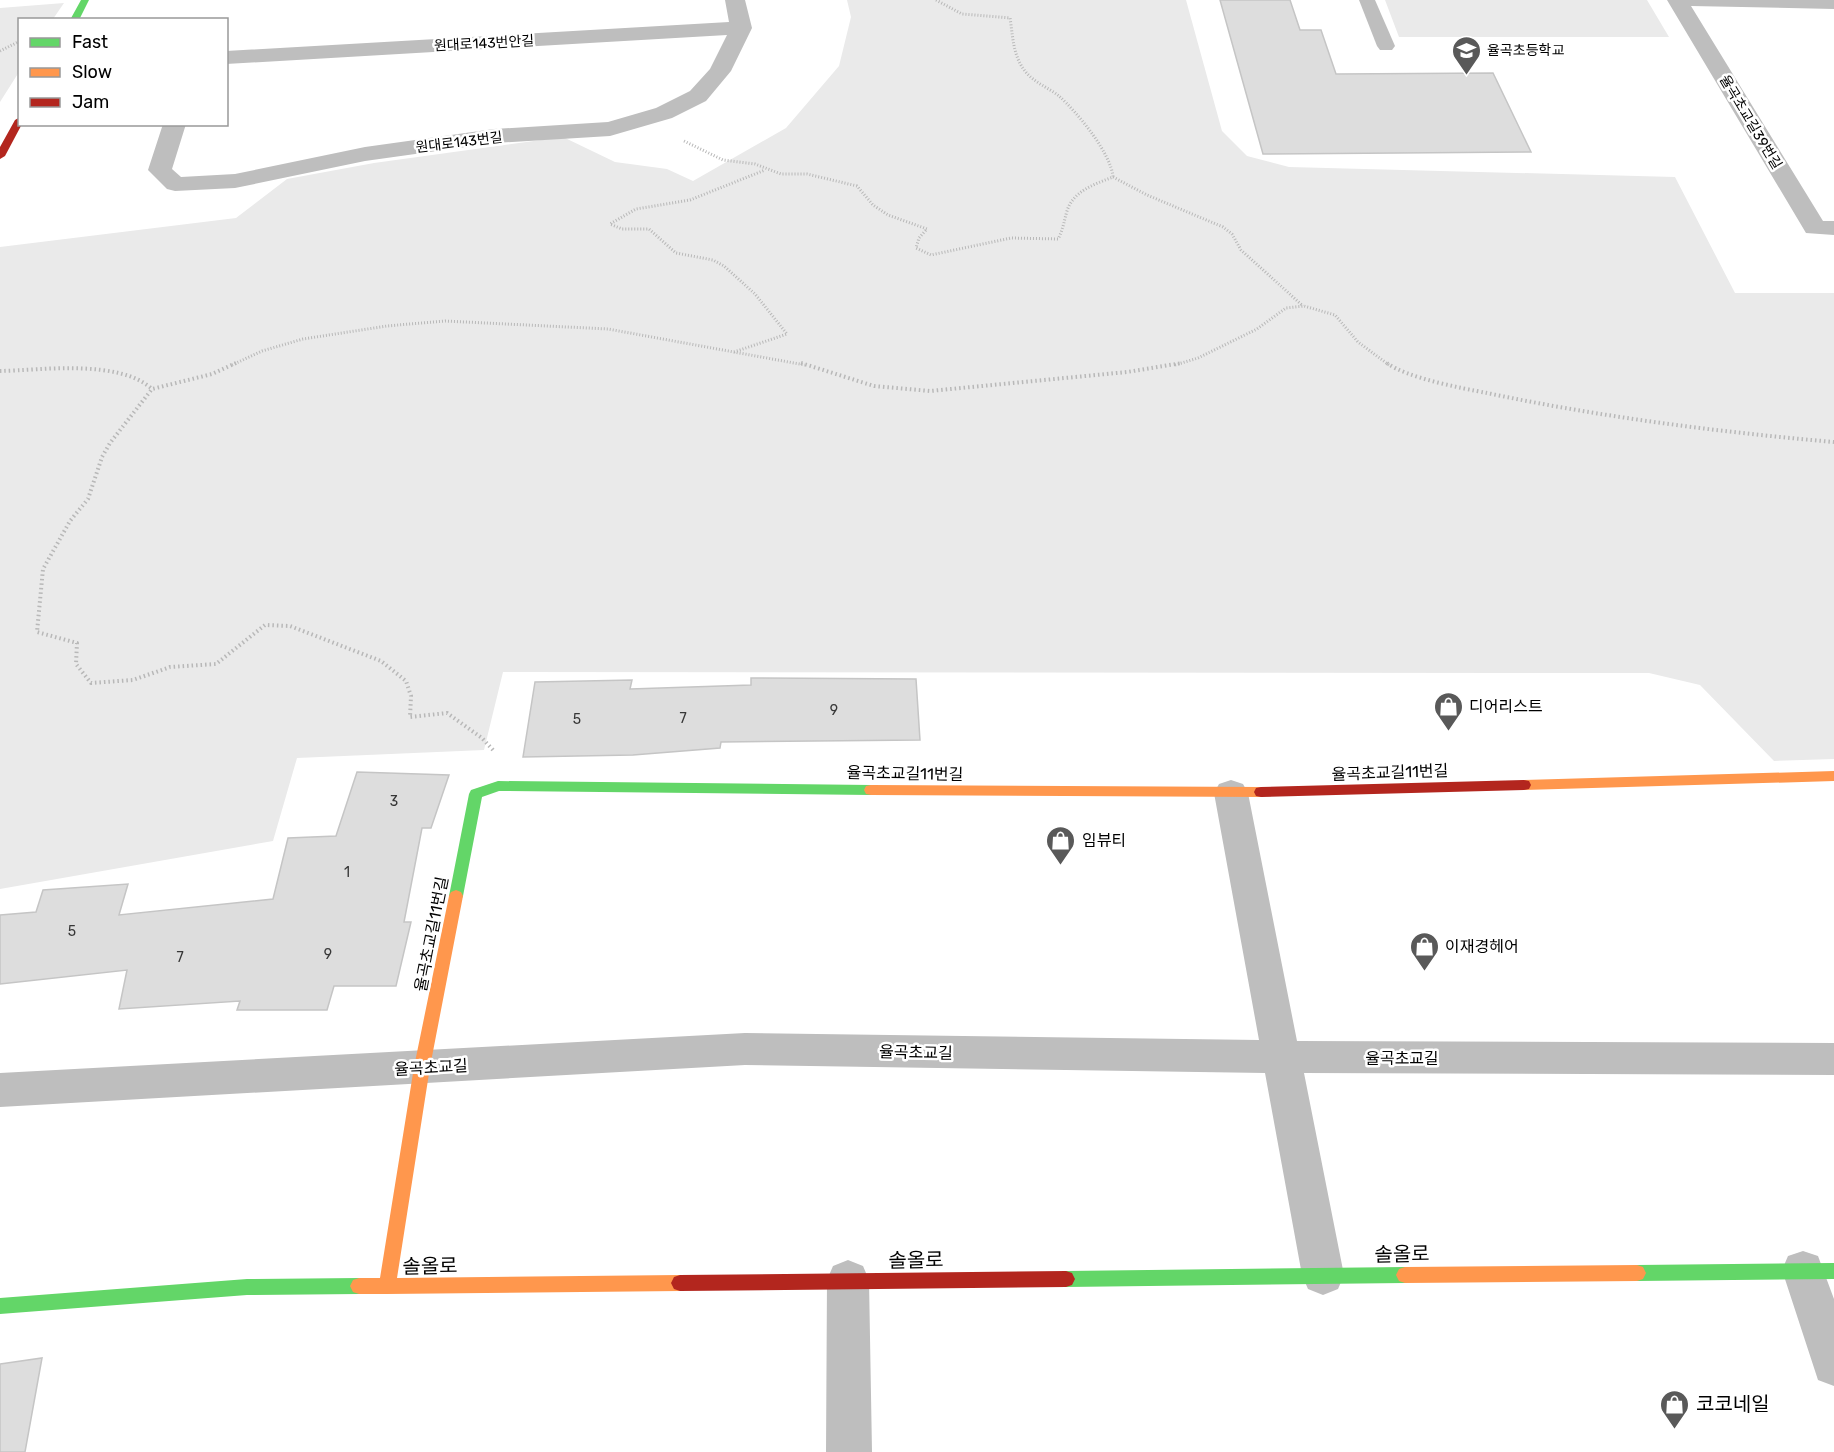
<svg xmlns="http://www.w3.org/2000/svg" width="1834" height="1452" font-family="Rubik,'Noto Sans KR',sans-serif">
	<rect width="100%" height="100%" fill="#fff"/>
	<path fill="#eaeaea" d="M847 0H1186L1222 131 1247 156 1289 167 1675 177 1735 293H1834V759L1774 761 1700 685 1649 673 503 672 484 750 297 758 273 841 0 889V247L236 218 287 179 374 163 563 137 615 162 667 169 693 181 786 128 839 66 851 17Z
		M1385 0H1647L1669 37H1399Z
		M64 3 53 19 20 20 19 72 0 102V8Z"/>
	<path fill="#ddd" stroke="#c5c5c5" stroke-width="1.5" d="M1220 0H1290L1300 30H1321L1336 74 1493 73 1531 152 1263 154Z
		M751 678 916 679 920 740 721 742 720 748 633 755 523 757 535 682 632 680 630 689 751 685Z
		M357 772 449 775 431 828H422L404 922H411L396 986H334L327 1010H237L240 1001 119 1009 127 970 0 984V915L36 912 43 890 128 884 119 915 273 899 288 838 336 836Z
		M42 1358 25 1452H0V1364Z"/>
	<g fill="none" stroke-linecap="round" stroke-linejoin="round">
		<path stroke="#b8b8b8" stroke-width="3" stroke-dasharray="1 2" stroke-linecap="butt" d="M936 0 962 14 1010 18C1013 37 1013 56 1025 71 1033 82 1049 88 1059 96 1077 112 1111 153 1113 177
			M0 51 20 41
			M684 141 723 160 755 164 781 174H807L857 186 873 205 888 215 927 229 919 238 916 248 931 255 1011 238 1058 239C1063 230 1064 221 1067 211 1073 191 1095 184 1113 177L1147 195 1223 227 1232 234 1241 250 1303 306
			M734 352 787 334 755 294 724 266 713 260 676 253 649 229H622L610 224 636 209 690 200 765 170
			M232 365 262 351 303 339 387 326 445 321 608 329 805 365
			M1175 365 1198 358 1257 329 1286 308 1304 306 1335 315 1358 342 1389 365"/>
		<path stroke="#b8b8b8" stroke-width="4" stroke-dasharray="1.5 3" stroke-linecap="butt" d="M236 363 212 374 152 389 110 443 102 457 88 499 70 521 43 569 37 632 77 643 76 664 91 683 133 680 170 667 216 664 265 625 290 626 381 661 406 681 411 696 410 717 447 713 482 738 493 750
			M801 363 874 386 930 391 1127 372 1182 363
			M1387 363C1407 378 1461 388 1487 393 1601 417 1718 432 1834 442
			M0 371C43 370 119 359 152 389"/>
		<path fill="#bebebe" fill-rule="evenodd" d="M1359 0H1375L1395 46 1392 50H1380L1377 46Z"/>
		<path fill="#bebebe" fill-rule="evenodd" d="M725 0H745L752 28 731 71 706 101 672 118 610 136 494 143 365 161 235 188 175 191 167 189 148 170 163 124H186L172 169 181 177 235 174 365 147 494 129 608 122 656 108 690 91 710 69 727 35 226 64V51L729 22Z
			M1667 0H1834V9L1691 6 1823 221H1834V235L1806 233Z
			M1231 780 1243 784 1248 793 1297 1041 1834 1043V1075L1304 1073 1344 1275 1338 1289 1323 1295 1308 1289 1302 1275 1265 1073 745 1065 0 1107V1073L745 1033 1259 1040 1214 793 1219 784Z
			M1803 1251 1818 1256 1834 1299V1386L1818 1380 1782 1270 1788 1256Z
			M848 1260 863 1266 869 1280 872 1452H826L827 1280 833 1266Z"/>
		<path fill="#63d668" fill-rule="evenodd" d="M81 0H89L79 20H70Z
			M498 781 871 785 876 786 878 790 876 794 871 795 499 791 482 797 463 896 461 900H451L449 896 469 794 471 790Z
			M1834 1263V1279L1637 1281 1631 1279 1628 1273 1631 1267 1637 1265Z
			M1405 1267 1411 1269 1414 1275 1411 1281 1405 1283 1066 1287 1060 1285 1057 1279 1060 1273 1066 1271Z
			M359 1278 365 1280 368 1286 365 1292 359 1294 247 1295 0 1314V1298L247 1279Z"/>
		<path fill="#ff974d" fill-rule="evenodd" d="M1834 771V781L1524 790 1519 789 1517 785 1519 781 1524 780Z
			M871 785 1261 787 1266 788 1268 792 1266 796 1261 797 871 795 866 794 864 790 866 786Z
			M456 890 461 892 463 896 430 1067 397 1278 680 1275 686 1277 689 1283 686 1289 680 1291 387 1294H359L353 1292 350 1286 353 1280 359 1278H380L414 1067 449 896 451 892Z
			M1637 1265 1643 1267 1646 1273 1643 1279 1637 1281 1405 1283 1399 1281 1396 1275 1399 1269 1405 1267Z"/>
		<path fill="#b3261e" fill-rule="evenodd" d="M20 117V124H22L5 156 0 159V147L15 120Z
			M1524 780 1529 781 1531 785 1529 789 1524 790 1261 797 1256 796 1254 792 1256 788 1261 787Z
			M1066 1271 1072 1273 1075 1279 1072 1285 1066 1287 680 1291 674 1289 671 1283 674 1277 680 1275Z"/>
	</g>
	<defs>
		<symbol id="school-pin" viewBox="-11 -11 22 30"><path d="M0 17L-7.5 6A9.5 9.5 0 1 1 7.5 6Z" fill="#595959" stroke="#fff"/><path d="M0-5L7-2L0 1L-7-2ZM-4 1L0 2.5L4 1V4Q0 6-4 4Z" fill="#fff"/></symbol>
		<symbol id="shop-pin" viewBox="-11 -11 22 30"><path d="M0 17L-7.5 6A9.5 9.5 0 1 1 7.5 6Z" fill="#595959" stroke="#fff"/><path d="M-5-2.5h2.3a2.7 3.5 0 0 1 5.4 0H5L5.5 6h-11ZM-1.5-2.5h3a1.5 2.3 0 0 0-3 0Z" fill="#fff"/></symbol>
	</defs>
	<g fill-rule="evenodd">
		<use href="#school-pin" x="1450" y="34" width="33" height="45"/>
		<use href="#shop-pin" x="1432" y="690" width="33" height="45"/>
		<use href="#shop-pin" x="1044" y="824" width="33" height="45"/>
		<use href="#shop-pin" x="1408" y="930" width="33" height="45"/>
		<use href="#shop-pin" x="1658" y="1388" width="33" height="45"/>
	</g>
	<g text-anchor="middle" stroke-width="5" stroke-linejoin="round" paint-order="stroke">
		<g font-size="14" fill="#000" stroke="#fff">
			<text transform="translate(484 43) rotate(-3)" y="5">원대로143번안길</text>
			<text transform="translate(1751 122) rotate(59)" y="5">율곡초교길39번길</text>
			<text transform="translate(459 142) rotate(-7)" y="5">원대로143번길</text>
		</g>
		<g font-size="14" fill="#000" stroke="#fff" text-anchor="start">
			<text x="1487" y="55">율곡초등학교</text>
		</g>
		<g font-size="14" fill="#373737">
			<text x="834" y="715">9</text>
			<text x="683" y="723">7</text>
			<text x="577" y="724">5</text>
			<text x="394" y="806">3</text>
			<text x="347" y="877">1</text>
			<text x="72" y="936">5</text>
			<text x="328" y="959">9</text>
			<text x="180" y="962">7</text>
		</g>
		<g font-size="16" fill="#000" stroke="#fff" text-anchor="start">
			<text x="1469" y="712">디어리스트</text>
			<text x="1082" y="846">임뷰티</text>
			<text x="1445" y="952">이재경헤어</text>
		</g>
		<g font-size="16" fill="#000" stroke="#fff">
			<text transform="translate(1390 772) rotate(-2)" y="6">율곡초교길11번길</text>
			<text transform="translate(905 773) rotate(1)" y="6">율곡초교길11번길</text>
			<text transform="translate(431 934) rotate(-79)" y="6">율곡초교길11번길</text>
			<text transform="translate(916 1052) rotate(1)" y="6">율곡초교길</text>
			<text x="1402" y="1064">율곡초교길</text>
			<text transform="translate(431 1067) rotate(-3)" y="6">율곡초교길</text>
		</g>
		<g font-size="20" fill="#000" stroke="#fff">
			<text transform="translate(1402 1254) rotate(-1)" y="7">솔올로</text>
			<text transform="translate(916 1260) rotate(-1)" y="7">솔올로</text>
			<text transform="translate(430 1266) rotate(-1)" y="7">솔올로</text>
		</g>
		<g font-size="20" fill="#000" stroke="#fff" text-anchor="start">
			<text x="1696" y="1411">코코네일</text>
		</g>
	</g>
	<rect x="18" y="18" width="210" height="108" fill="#ffffff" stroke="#999999" stroke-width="1.5"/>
	<rect x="30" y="38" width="30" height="9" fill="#63d668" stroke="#999999" stroke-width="1.5"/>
	<text x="72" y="48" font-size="18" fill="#000000">Fast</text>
	<rect x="30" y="68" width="30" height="9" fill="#ff974d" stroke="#999999" stroke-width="1.5"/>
	<text x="72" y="78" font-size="18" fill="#000000">Slow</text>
	<rect x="30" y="98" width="30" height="9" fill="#b3261e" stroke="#999999" stroke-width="1.5"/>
	<text x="72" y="108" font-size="18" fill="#000000">Jam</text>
</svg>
